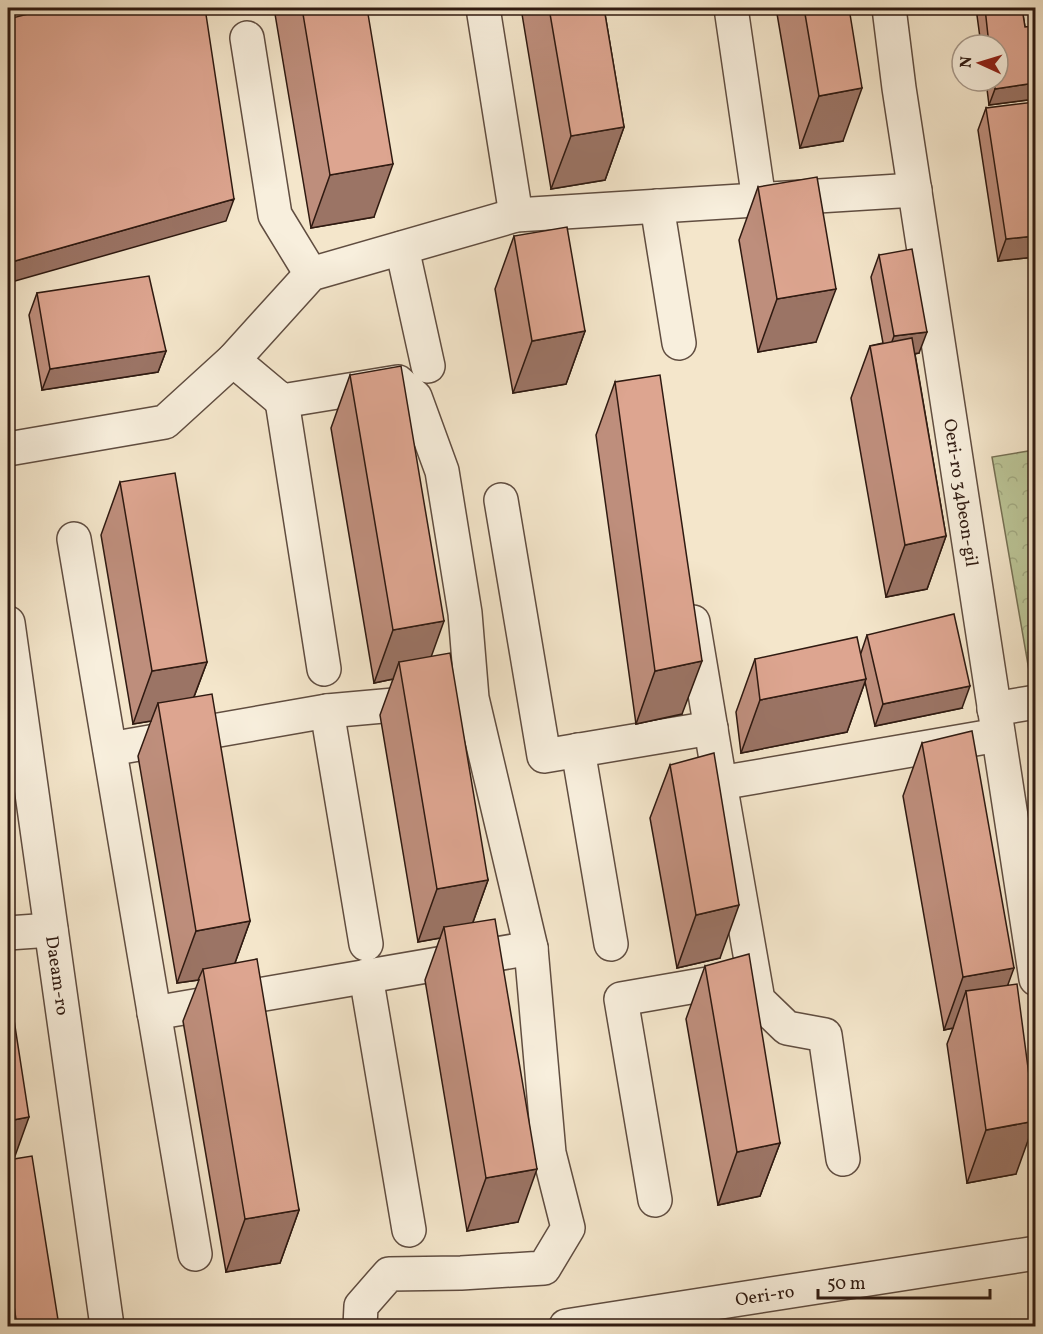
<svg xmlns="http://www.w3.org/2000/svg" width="1043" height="1334" font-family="Vollkorn,serif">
	<defs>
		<pattern id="park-crowns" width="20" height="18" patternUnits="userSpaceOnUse" patternTransform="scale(1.5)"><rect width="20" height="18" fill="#bbc597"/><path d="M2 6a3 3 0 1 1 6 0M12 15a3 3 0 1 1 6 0" fill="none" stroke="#a1a981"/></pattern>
	</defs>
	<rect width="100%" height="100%" fill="#f4e6cb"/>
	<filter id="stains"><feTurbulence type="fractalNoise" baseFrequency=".00333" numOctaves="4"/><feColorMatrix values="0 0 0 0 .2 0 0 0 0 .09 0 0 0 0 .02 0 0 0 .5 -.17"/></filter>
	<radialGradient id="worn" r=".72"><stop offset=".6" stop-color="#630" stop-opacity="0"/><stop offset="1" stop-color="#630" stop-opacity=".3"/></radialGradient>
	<path fill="url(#park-crowns)" stroke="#757054" stroke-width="1.5" d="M1035 450 1036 681 1031 682 992 457Z"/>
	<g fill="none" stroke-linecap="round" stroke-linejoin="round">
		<defs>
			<g id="minor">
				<path d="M483 8 516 215"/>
				<path d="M731 8 759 200"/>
				<path id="s1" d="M889 8 899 88 1036 979"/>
				<path d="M247 38 275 215 311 274"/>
				<path d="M657 206 679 343"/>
				<path d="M402 248 428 366"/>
				<path d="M233 360 282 401 398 382 415 397 442 471 465 613 472 698 531 948 549 1153 568 1228 544 1268 461 1273 389 1274 361 1306 360 1326"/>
				<path d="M282 401 324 669"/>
				<path d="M8 449 165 422 233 360 311 274 516 215 915 190"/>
				<path d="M501 500 544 756 711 728"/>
				<path d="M74 539 195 1254"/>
				<path d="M693 622 720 783"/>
				<path id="s2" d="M8 623 107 1326"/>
				<path d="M994 709 1036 702"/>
				<path d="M327 711 366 944"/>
				<path d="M110 749 327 711 428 702"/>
				<path d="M578 750 611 944"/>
				<path d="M8 933 51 930"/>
				<path d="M366 976 409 1230"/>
				<path d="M154 1013 531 948"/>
				<path d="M843 1159 825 1035 787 1028 758 1000 720 783 998 735"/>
				<path d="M655 1200 621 999 742 978"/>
				<path id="s3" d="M566 1326 1036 1253"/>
			</g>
		</defs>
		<use href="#minor" stroke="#604d40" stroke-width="36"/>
		<use href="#minor" stroke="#f8efdd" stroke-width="33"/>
	</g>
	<path fill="#be8e7c" stroke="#2f1a11" stroke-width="1.5" d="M274 8H367L374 217 311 228Z
		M521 8H604L624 127 605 180 551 189Z
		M776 8H849L843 141 800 148Z
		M976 8H1022L1025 27 1035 26V99L989 105 986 81H998V45H981Z
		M986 108 1035 257 998 261 978 130Z
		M758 187 816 342 758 352 739 240Z
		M514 236 585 331 566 384 513 393 495 289Z
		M879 255 919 353 915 354 946 536 927 589 886 597 851 398 870 346 883 343 871 277Z
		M37 293 166 351 158 372 42 390 29 315Z
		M350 375 431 656 488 880 473 922 518 1222 467 1231 425 980 440 938 418 942 380 715 393 679 374 683 331 428Z
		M615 382 682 714 636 724 596 435Z
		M120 482 207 662 194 697 250 921 235 963 299 1210 280 1263 226 1272 183 1021 199 980 177 983 138 756 151 721 133 724 101 535Z
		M867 635 962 708 875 726 865 682 847 732 741 753 736 712 755 659 861 653Z
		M922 743 1008 985 1016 1174 967 1183 947 1044 953 1028 944 1030 903 796Z
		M670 765 720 958 677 968 650 818Z
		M705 966 780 1143 760 1196 718 1205 686 1019Z
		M8 981 13 1159 59 1326H8Z"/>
	<path fill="#9b7465" stroke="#2f1a11" stroke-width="1.5" d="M1035 83V99L989 105 995 89Z
		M862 88 843 141 800 148 819 96Z
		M624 127 605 180 551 189 571 136Z
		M393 164 374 217 311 228 330 175Z
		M234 199 226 221 8 283V263Z
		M1035 236V257L998 261 1006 239Z
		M836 289 816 342 758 352 777 299Z
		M585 331 566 384 513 393 532 341Z
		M927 332 919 353 886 358 894 336Z
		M166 351 158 372 42 390 50 369Z
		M946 536 927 589 886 597 905 545Z
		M444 621 425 674 399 662 393 679 374 683 393 630Z
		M702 661 682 714 636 724 655 671Z
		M207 662 187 715 158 703 151 721 133 724 152 671Z
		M866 679 847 732 741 753 760 700Z
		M970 686 962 708 875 726 883 704Z
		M488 880 469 933 444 927 440 938 418 942 437 889Z
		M739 905 720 958 677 968 696 915Z
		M250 921 231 974 203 969 198 980 177 983 196 931Z
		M1014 968 995 1020 966 991 953 1028 944 1030 963 977Z
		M29 1117 10 1170H8V1121Z
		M1035 1121 1016 1174 967 1183 986 1130Z
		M780 1143 760 1196 718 1205 737 1152Z
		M537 1169 518 1222 467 1231 486 1178Z
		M299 1210 280 1263 226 1272 245 1219Z"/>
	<path fill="#dda590" stroke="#2f1a11" stroke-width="1.5" d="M52 8H205L234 199 8 263V19Z
		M302 8H367L393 164 330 175Z
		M549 8H604L624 127 571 136Z
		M804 8H849L862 88 819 96Z
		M985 8H1022L1025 27 1035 26V83L995 89 994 81H998V45H989Z
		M1035 102V236L1006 239 986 108Z
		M817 177 836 289 777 299 758 187Z
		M567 227 585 331 532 341 514 236Z
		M912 249 927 332 894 336 879 255Z
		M149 276 166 351 50 369 37 293Z
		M912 338 946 536 905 545 870 346Z
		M401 366 444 621 393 630 350 375Z
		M660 375 702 661 655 671 615 382Z
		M175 473 207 662 152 671 120 482Z
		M954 614 970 686 883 704 867 635Z
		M857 637 866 679 760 700 755 659Z
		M450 653 488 880 437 889 399 662Z
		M212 694 250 921 196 931 158 703Z
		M972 731 1014 968 963 977 922 743Z
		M714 753 739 905 696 915 670 765Z
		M495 919 537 1169 486 1178 444 927Z
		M749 954 780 1143 737 1152 705 966Z
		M257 959 299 1210 245 1219 203 969Z
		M8 981 29 1117 8 1121Z
		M1017 984 1035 1121 986 1130 966 991Z
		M32 1156 59 1326H17L8 1266V1160Z"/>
	<g text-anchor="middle" stroke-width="4.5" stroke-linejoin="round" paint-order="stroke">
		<g font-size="18" fill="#2f1a11" stroke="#f8efdd">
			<text dy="6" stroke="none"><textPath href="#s1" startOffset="490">Oeri-ro 34beon-gil</textPath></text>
			<text dy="6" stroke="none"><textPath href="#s2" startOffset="356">Daeam-ro</textPath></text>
			<text dy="6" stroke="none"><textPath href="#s3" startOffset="201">Oeri-ro</textPath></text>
		</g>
	</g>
	<rect width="1043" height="1334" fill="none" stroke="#f4e6cb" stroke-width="30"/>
	<rect x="9" y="9" width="1025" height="1316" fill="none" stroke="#2f1a11" stroke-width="3"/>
	<rect x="15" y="15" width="1013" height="1304" fill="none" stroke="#2f1a11" stroke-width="1.5"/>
	<g transform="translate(980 63) rotate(274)"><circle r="28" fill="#f8efdd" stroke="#a89a8b" stroke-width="1.5"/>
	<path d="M0-4.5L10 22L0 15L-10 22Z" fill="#8f2418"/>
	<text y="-9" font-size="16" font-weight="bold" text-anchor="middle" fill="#2f1a11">N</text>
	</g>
	<path d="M818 1289v9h172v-9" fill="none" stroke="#2f1a11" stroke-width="3"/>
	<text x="827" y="1289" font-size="18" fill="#2f1a11" stroke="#f8efdd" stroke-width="4.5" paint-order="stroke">50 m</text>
	<rect width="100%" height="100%" filter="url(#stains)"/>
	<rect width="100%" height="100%" fill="url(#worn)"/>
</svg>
